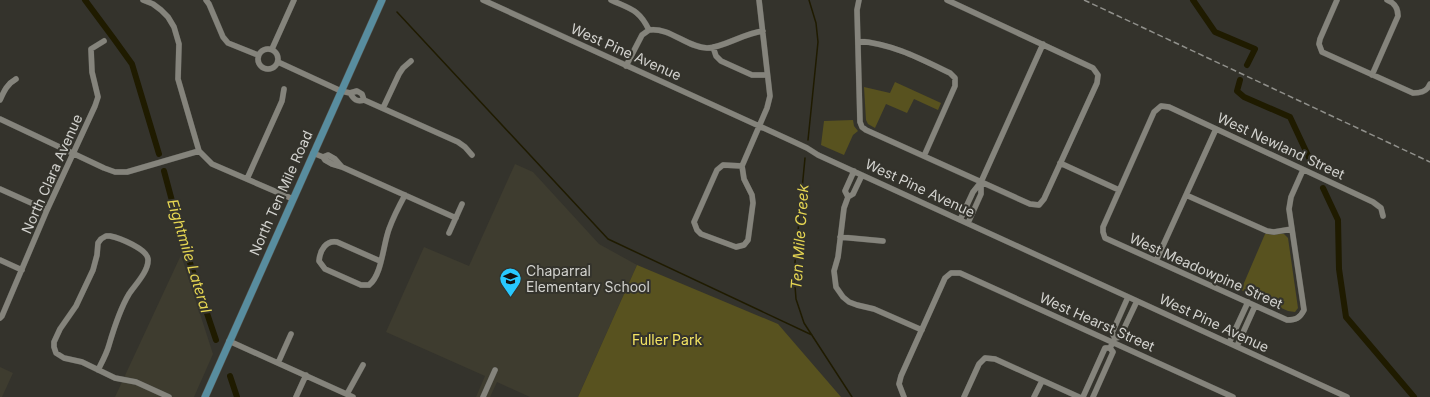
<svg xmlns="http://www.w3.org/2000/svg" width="1430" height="397" font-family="Inter,sans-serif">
	<rect width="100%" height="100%" fill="#34332c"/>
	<path fill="#3e3c2f" d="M515 164 533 172 599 244 637 265 578 397H530L497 382 490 397H476L485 376 386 332 424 247 469 266Z
		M181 255 213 354 194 397H115Z
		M0 367 13 373 2 397H0Z"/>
	<path fill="#58521f" d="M895 82 941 103 938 110 914 99 907 113 886 104 875 128 868 124 866 120 864 87 890 93Z
		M853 120 854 126 858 131 853 135 844 155 821 145 824 121Z
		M1265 234H1284L1288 238 1298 308 1295 312 1288 311 1241 290Z
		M637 265 778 324 841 397H578Z"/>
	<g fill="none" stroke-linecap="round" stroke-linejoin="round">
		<path stroke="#1f1b00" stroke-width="1.5" d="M397 12 608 239 812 335
			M808 140 818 42 816 23 809 0
			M805 158 794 273 796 299 804 323 852 397"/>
		<path stroke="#1f1b00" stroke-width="6" d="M85 0 114 39 132 64 159 154
			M1193 0 1215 32 1255 49 1247 65
			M1240 80 1237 91 1244 97 1290 117 1312 164
			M164 171 183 242 216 340
			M1323 188 1338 220 1339 269 1346 317 1414 397
			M230 376 237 397"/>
		<defs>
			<path id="minor" d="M143 0 153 4 161 10 168 17 174 27 179 44 178 79 199 151
				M206 0 209 4 223 37 228 43 258 55
				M483 0 792 141 807 148 818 155 1347 397
				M611 0C630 9 639 9 649 30
				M859 0 857 10 860 122 862 127 866 130 1030 204 1039 205 1044 199 1097 83 1098 75 1093 68 947 0
				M1337 0 1320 39 1319 44 1322 52 1413 93C1420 93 1427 92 1430 84
				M858 41C893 44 919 58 950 73L955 78V86L924 156
				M713 47 716 56 721 61 752 75H767
				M258 59a10 10 0 1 1 20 0a10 10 0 1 1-20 0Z
				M272 49 294 0
				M278 62 341 91 350 93
				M626 66 642 35 649 30C670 27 686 47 707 48 723 48 744 33 763 31
				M1372 75 1398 16C1398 8 1395 3 1387 0
				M357 91 362 94 364 100C357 102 354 100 350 93Z
				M0 100C4 91 7 84 16 79
				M364 100 458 142 465 147 472 155
				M383 108 399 74 403 68 411 61
				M0 119 104 168 115 172H127L199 151 212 164 293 199
				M313 153 323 157 325 160 332 164 342 167 335 159 328 155 323 157
				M1060 163 1119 190
				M742 166 723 165 717 170 694 222 697 230 701 234 736 247 744 245 748 240 753 203 752 195 744 179 742 166 767 108 770 96 759 0
				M342 167 456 218
				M1303 170 1291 197 1289 209 1304 310C1300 318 1296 320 1287 320L1105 238 1103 232V227L1154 112 1161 106 1169 107 1373 202 1381 208 1383 216
				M854 171 845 191 848 197 853 194 862 175
				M247 179 282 101 284 89
				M0 189 47 210
				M1186 195 1267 231 1274 232 1292 229
				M848 197 844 208 838 257 834 271 836 287 843 297 849 302 857 305 874 309 922 330
				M960 220 973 192 981 182 1043 44
				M968 223 981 194V182
				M449 233 462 204
				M840 237 883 241
				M0 260 22 270
				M380 261 337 242C326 240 320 250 319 261L325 269 361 285H369C382 275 383 245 389 229 393 218 399 206 405 195
				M1156 261 1216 129
				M0 318 2 316 47 210 95 106 98 97 92 72 91 49 104 41
				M1115 338 1120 337 1137 301
				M229 341 353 397
				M1229 343 1248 302
				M1237 346 1255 306
				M278 363 291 334
				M98 370C102 362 107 353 109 345 114 328 120 309 129 294 135 285 149 271 148 259 147 249 120 238 110 236H106L101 239 98 243 97 255 93 270 76 306 60 329 54 342V347L56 353 64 358 82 362 115 378 136 382 169 397
				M347 394 363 365
				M296 397 306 375
				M483 397 495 370
				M904 397 899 384 901 376 945 278 951 273H960L1233 397
				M964 397 979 364 985 358 995 359 1079 397
				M1034 397 1042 381
				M1083 397 1105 348H1110
				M1093 397 1113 352 1110 348 1115 338 1112 333 1128 297"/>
			<path id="major" d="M205 397 382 0"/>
		</defs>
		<use href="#minor" stroke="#52524c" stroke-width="6"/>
		<use href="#major" stroke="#52524c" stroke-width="8"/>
		<use href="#minor" stroke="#85847c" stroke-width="5.5"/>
		<use href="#major" stroke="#588d9f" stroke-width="7"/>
		<path stroke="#90908b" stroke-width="1.5" stroke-dasharray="6 3" stroke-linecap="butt" d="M1084 0 1430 162"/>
	</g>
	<defs>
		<symbol id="school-pin" viewBox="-11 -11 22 30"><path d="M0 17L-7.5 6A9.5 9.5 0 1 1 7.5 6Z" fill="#28c8ff" stroke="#34332c"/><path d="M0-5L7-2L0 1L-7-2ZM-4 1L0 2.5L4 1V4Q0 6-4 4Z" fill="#111"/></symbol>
	</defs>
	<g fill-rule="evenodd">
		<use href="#school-pin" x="498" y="266" width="25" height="34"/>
	</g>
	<g text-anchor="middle" stroke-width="4" stroke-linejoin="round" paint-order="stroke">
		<g font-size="14" fill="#d2d2ce" stroke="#34332c">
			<text transform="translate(626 52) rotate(24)" y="5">West Pine Avenue</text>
			<text transform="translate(1281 146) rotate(25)" y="5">West Newland Street</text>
			<text transform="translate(52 174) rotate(-66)" y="5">North Clara Avenue</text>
			<text transform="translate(920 188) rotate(25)" y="5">West Pine Avenue</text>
			<text transform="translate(281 193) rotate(-66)" y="5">North Ten Mile Road</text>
			<text transform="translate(1206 271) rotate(24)" y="5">West Meadowpine Street</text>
			<text transform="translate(1097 322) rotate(24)" y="5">West Hearst Street</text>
			<text transform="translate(1214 323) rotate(25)" y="5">West Pine Avenue</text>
		</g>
		<g font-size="14" fill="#d2d2ce" stroke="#34332c" text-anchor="start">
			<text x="526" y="276">Chaparral<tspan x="526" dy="16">Elementary School</tspan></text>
		</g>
		<g font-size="14" fill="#f4e462" stroke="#34332c">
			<text x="667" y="345">Fuller Park</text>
		</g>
		<g font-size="15" font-style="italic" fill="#e5d552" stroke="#34332c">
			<text transform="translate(800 237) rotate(-86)" y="5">Ten Mile Creek</text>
			<text transform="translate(189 256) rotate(73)" y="5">Eightmile Lateral</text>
		</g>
	</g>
</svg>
